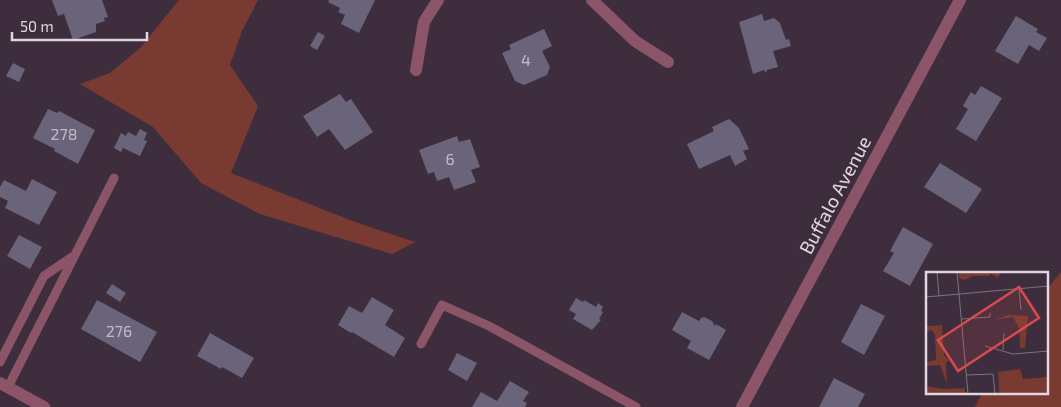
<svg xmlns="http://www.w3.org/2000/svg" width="1061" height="407" font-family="'Exo 2',sans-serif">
	<rect width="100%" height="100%" fill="#3d2d3d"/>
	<path fill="#793b31" d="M179 0H258L242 31 230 65 258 106 231 173 355 222 415 242 392 254 260 214 201 183 153 127 80 84 110 73 140 48Z
		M1061 272V407H975L982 393H1047V289Z"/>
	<path fill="#6a647a" d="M52 0H102L108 17 104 18 105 21 96 24V32L73 40 64 14 58 16Z
		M329 0H375L359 33 341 24 345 15 338 12 340 8 328 2Z
		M762 14 764 21 774 18 780 23 786 40 789 39 791 46 773 51 778 67 767 70 766 73 764 70 753 74 739 22Z
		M1016 16 1038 29 1036 32 1047 38 1039 51 1029 45 1018 64 995 51Z
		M544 29 552 46 542 51 550 67 547 75 524 85 515 81 502 53 511 49 509 45Z
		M318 32 325 36 317 50 310 46Z
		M13 63 25 69 19 82 6 76Z
		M981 86 1002 98 976 141 956 129 968 109 963 106 971 92 975 95Z
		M340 94 346 102 351 99 373 132 345 150 329 129 317 137 303 116Z
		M48 109 57 113 59 111 95 130 78 164 54 151 55 149 33 138Z
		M729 119 739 128 749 149 743 151 747 159 735 166 730 155 699 169 687 144 714 131 712 127Z
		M140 129 147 133 144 140 147 141 140 156 123 148 121 152 114 148 121 133 126 136 128 132 136 136Z
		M457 136 459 142 470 139 480 167 471 170 476 182 454 190 449 177 437 181 434 172 428 174 419 150Z
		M940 163 982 189 966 213 924 187Z
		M32 179 57 192 39 225 5 208 8 201 0 197V187L4 180 26 191Z
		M903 227 933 244 910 286 883 271 894 253 890 251Z
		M19 235 42 247 30 269 7 256Z
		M112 284 126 293 120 302 106 293Z
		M372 297 394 310 385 325 405 338 394 357 352 332 351 333 338 325 349 306 362 313Z
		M576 298 583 302 584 300 596 307 598 303 603 307 601 311 603 312 599 319 601 320 592 330 573 319 576 314 569 310Z
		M97 300 157 332 140 362 81 329Z
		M861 304 885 316 864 355 841 342Z
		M682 312 699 321 701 318 704 317 712 321 715 326 716 324 726 330 709 360 687 348 691 341 672 330Z
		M210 333 254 358 242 378 222 367 221 369 197 356Z
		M457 353 477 363 467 381 448 370Z
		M834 378 865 394 858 407H819Z
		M510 381 529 392 523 401 527 403 525 407H472L481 392 497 401Z"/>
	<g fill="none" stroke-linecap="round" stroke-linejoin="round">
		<path stroke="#8c5567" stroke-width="9" d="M421 344 442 305 489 326 636 407
			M0 362 44 276 72 257
			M8 387 114 178"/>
		<path stroke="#8c5567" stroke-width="12" d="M592 0 635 41 668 62
			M416 70 424 22 438 0
			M0 383 44 407
			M742 407 960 0"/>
	</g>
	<g text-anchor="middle" stroke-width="4" stroke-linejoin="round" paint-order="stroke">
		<g font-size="16" fill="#c4bac7">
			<text x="526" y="66">4</text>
			<text x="64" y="140">278</text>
			<text x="450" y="165">6</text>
			<text x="119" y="337">276</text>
		</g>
		<g font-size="19" fill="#e2d7e1" stroke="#3d2d3d">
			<text transform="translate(835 195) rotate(-62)" y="7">Buffalo Avenue</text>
		</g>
	</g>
	<g transform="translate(926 272)">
		<rect width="122" height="122" fill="#3d2d3d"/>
		<path d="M33 0H75L72 6 64 1V4H46L39 8 33 6ZM82 43 102 44 99 76H94L93 56 87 45 69 48ZM16 53 18 83 23 88 20 91 21 112 14 93 0 94V90L10 88 9 63 6 58 0 60V54ZM94 97 97 107 122 105V122H77L73 119 72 100ZM0 114 17 117 39 116V122H0Z" fill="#793b31"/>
		<path fill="none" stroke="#7f717f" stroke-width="1" d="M11 0 13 24M31 0 42 122M93 17 95 38M0 25 123 14M36 47 64 45V41M59 74 87 82 123 79M77 78 78 61M40 103 67 102 69 122"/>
		<path fill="#d84b4d" fill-opacity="0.15" stroke="#d84b4d" stroke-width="2.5" d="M93 15 113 46 32 99 12 68Z"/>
		<rect width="122" height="122" fill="none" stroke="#e2d7e1" stroke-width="2.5"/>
	</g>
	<path d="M12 32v8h135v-8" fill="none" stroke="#e2d7e1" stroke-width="2.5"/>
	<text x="20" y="32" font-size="15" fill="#e2d7e1" stroke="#3d2d3d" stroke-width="4" paint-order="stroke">50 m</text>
</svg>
